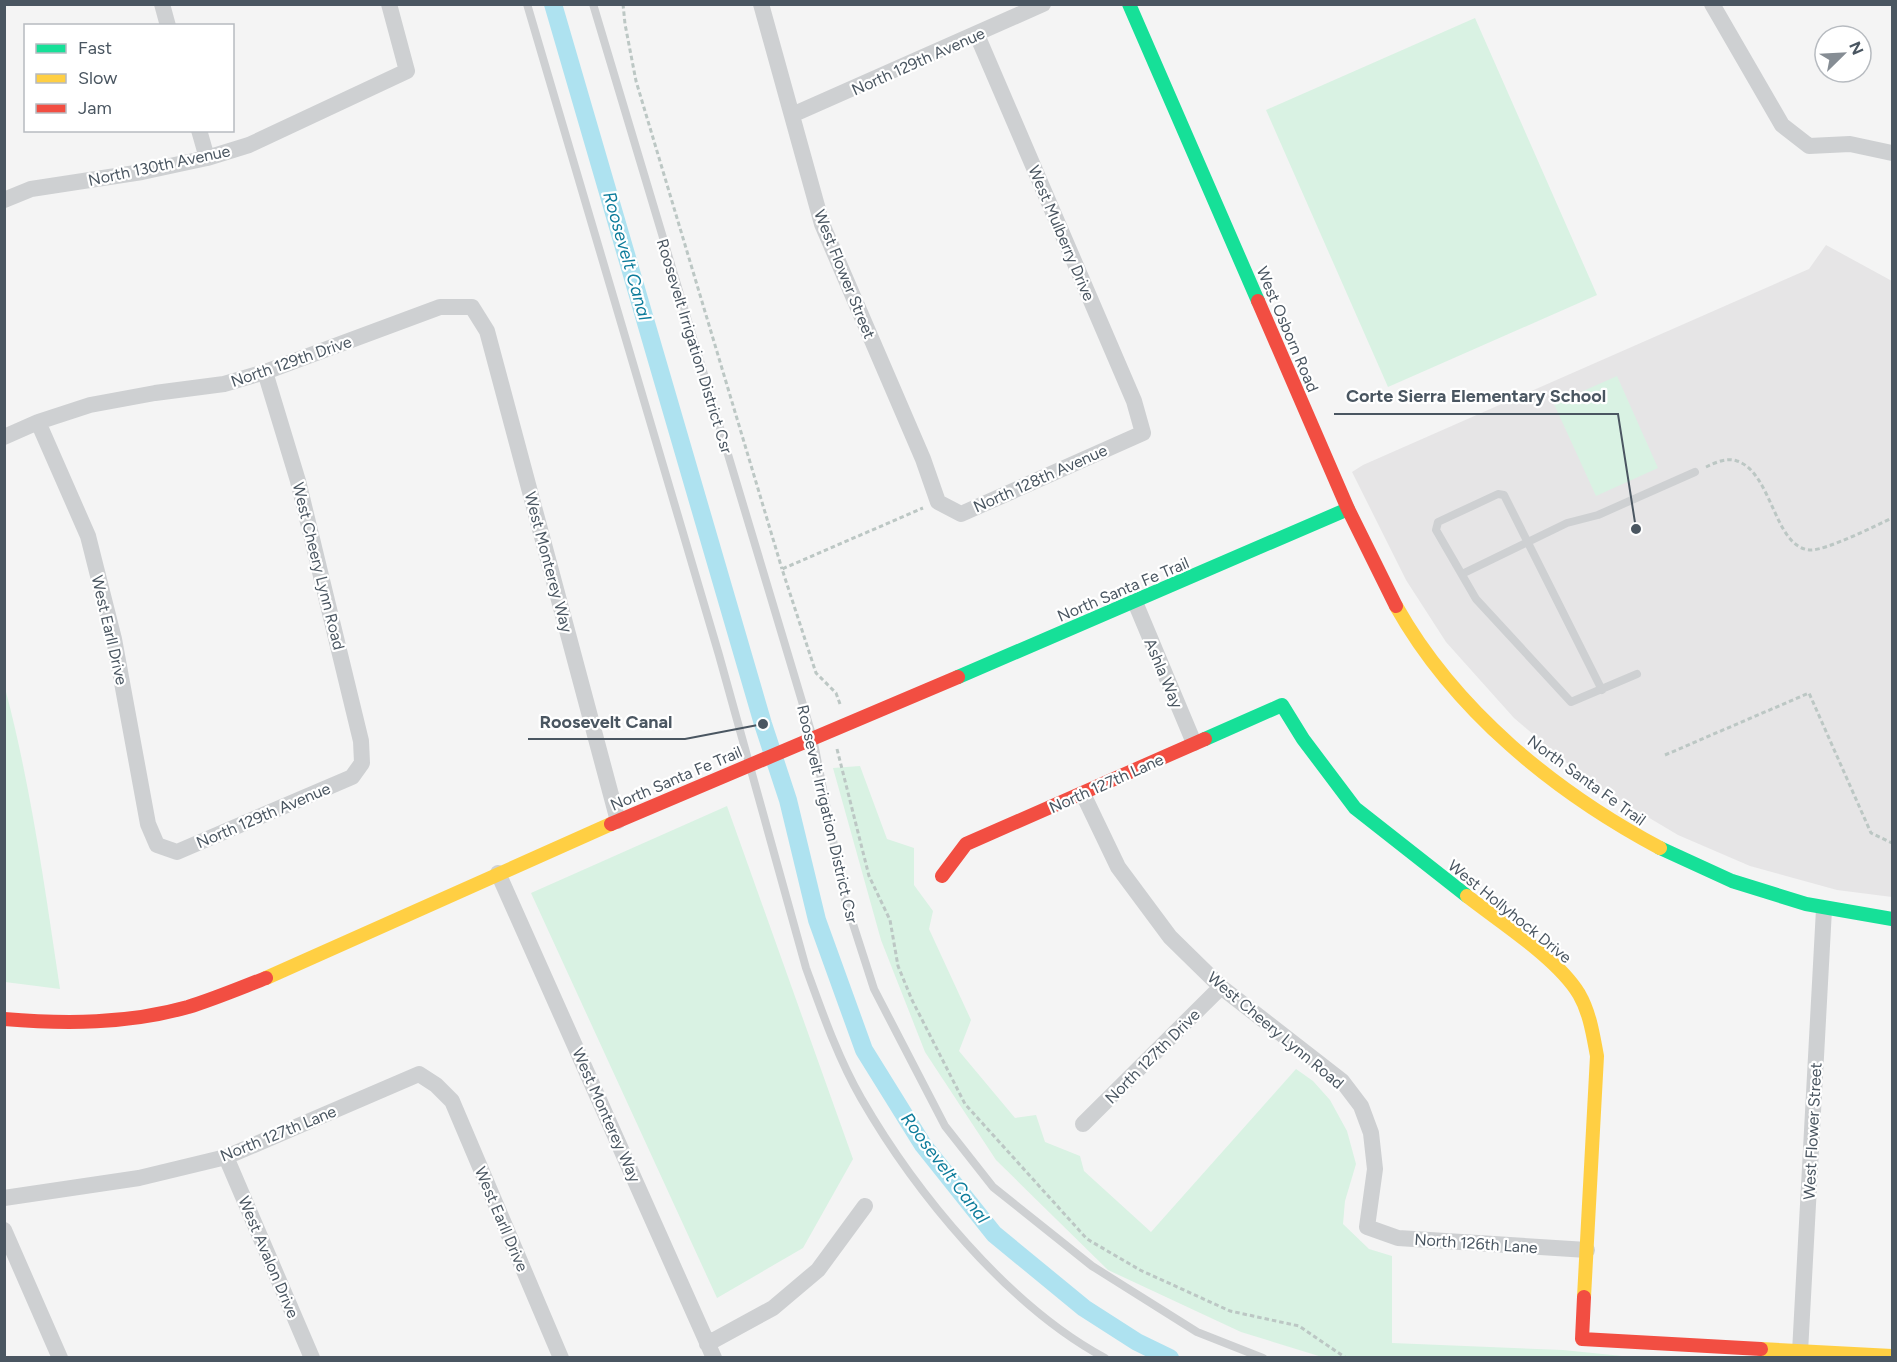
<svg xmlns="http://www.w3.org/2000/svg" width="1897" height="1362" font-family="Figtree,sans-serif">
	<rect width="100%" height="100%" fill="#f4f4f4"/>
	<path fill="#e6e5e6" d="M1826 245 1892 281V897L1837 890 1750 866 1678 835 1589 782 1514 718 1446 642 1406 580 1352 472 1363 465 1809 269Z"/>
	<path fill="#d9f2e3" d="M1475 18 1597 295 1388 387 1266 110Z
		M1617 376 1658 468 1596 496 1554 404Z
		M5 688C31 786 45 889 60 989L5 982Z
		M860 766 887 839 914 848V885L933 911 929 929 971 1020 959 1051 1015 1118 1036 1115 1045 1142 1080 1156 1084 1171 1151 1232 1296 1069 1313 1081 1330 1100 1347 1131 1356 1164 1345 1201 1343 1224 1369 1249 1392 1256V1343L1563 1350 1632 1357H1322L1241 1332 1108 1270 996 1160 925 1052 881 940 833 768Z
		M727 806 853 1159 803 1248 717 1298 531 893Z"/>
	<g fill="none" stroke-linecap="round" stroke-linejoin="round">
		<path stroke="#aee2f0" stroke-width="18" d="M553 4 763 724 788 800 817 920 864 1050 923 1145 994 1234 1084 1308 1137 1342 1170 1358"/>
		<path stroke="#bcc7c4" stroke-width="3" stroke-dasharray="4.5 3" stroke-linecap="butt" d="M623 4 625 24 636 81 782 569
			M1706 467C1715 463 1726 457 1737 461 1773 473 1774 549 1811 550 1827 550 1875 526 1892 518
			M840 704 836 693 816 673 782 569 923 508
			M837 749 869 876 890 920 898 966 912 1000 965 1104 1087 1239 1140 1270 1230 1311 1299 1326 1346 1358
			M1665 755 1809 693 1871 833 1892 843"/>
		<path stroke="#ced0d2" stroke-width="8" d="M527 4 719 655 806 968C822 1012 838 1058 861 1098 915 1192 1008 1306 1105 1358
			M593 4 813 738 844 896 874 989 945 1126 993 1187 1092 1266 1197 1332 1263 1358
			M1462 574 1567 523 1598 515 1695 472
			M1602 690 1504 495 1498 494 1438 522 1436 530 1476 599 1571 702 1637 674"/>
		<path stroke="#ced0d2" stroke-width="16" d="M162 4 168 26
			M761 4 822 224 923 459 938 502 961 514 1143 433 1134 401 977 35
			M1712 4 1782 125 1809 146 1850 144 1892 153
			M792 115 1043 4
			M199 130 207 158
			M4 200 31 189 142 172 207 158 249 145 407 71 389 4
			M38 422 88 536 114 639 148 824 157 845 177 852 352 777 362 763 361 741 298 481 265 372
			M4 437 38 422 90 405 155 393 224 384 265 372 440 307H472L487 331 618 821
			M1135 602 1194 743
			M1083 794 1118 867 1170 937 1221 987 1342 1081 1361 1106 1371 1133 1375 1169 1367 1227 1398 1238 1587 1250
			M498 873 714 1358
			M1083 1124 1221 987
			M226 1157 312 1358
			M4 1198 139 1178 226 1157 419 1074 436 1085 452 1101 561 1358
			M4 1230 60 1358
			M707 1344 773 1308 818 1270 865 1206
			M1800 1352 1824 909"/>
		<path stroke="#16e098" stroke-width="14" d="M1129 4 1258 301
			M958 677 1348 509
			M1205 739 1282 705 1303 739 1355 808 1467 896
			M1660 848 1732 881 1806 904 1892 919"/>
		<path stroke="#ffcf43" stroke-width="14" d="M1396 606C1455 711 1555 792 1660 848
			M1467 896C1500 922 1557 958 1579 994 1590 1013 1593 1035 1597 1056L1584 1297
			M266 978 611 824
			M1761 1349 1892 1356"/>
		<path stroke="#f24e42" stroke-width="14" d="M1258 301 1348 509 1396 606
			M611 824 958 677
			M942 876 966 844 1205 739
			M4 1019C65 1024 128 1024 188 1007 214 999 240 988 266 978
			M1584 1297 1582 1339 1761 1349"/>
	</g>
	<g text-anchor="middle" stroke-width="4.5" stroke-linejoin="round" paint-order="stroke">
		<g font-size="16" fill="#4a5661" stroke="#fff">
			<text transform="translate(918 61) rotate(-24)" y="6">North 129th Avenue</text>
			<text transform="translate(159 165) rotate(-12)" y="6">North 130th Avenue</text>
			<text transform="translate(1062 233) rotate(67)" y="6">West Mulberry Drive</text>
			<text transform="translate(845 274) rotate(68)" y="6">West Flower Street</text>
			<text transform="translate(1288 329) rotate(67)" y="6">West Osborn Road</text>
			<text transform="translate(695 346) rotate(73)" y="6">Roosevelt Irrigation District Csr</text>
			<text transform="translate(291 361) rotate(-19)" y="6">North 129th Drive</text>
			<text transform="translate(1040 478) rotate(-24)" y="6">North 128th Avenue</text>
			<text transform="translate(549 562) rotate(75)" y="6">West Monterey Way</text>
			<text transform="translate(319 566) rotate(76)" y="6">West Cheery Lynn Road</text>
			<text transform="translate(1123 589) rotate(-23)" y="6">North Santa Fe Trail</text>
			<text transform="translate(110 630) rotate(77)" y="6">West Earll Drive</text>
			<text transform="translate(1164 673) rotate(67)" y="6">Ashla Way</text>
			<text transform="translate(676 778) rotate(-23)" y="6">North Santa Fe Trail</text>
			<text transform="translate(1587 780) rotate(36)" y="6">North Santa Fe Trail</text>
			<text transform="translate(1106 783) rotate(-24)" y="6">North 127th Lane</text>
			<text transform="translate(828 814) rotate(77)" y="6">Roosevelt Irrigation District Csr</text>
			<text transform="translate(263 815) rotate(-23)" y="6">North 129th Avenue</text>
			<text transform="translate(1510 911) rotate(39)" y="6">West Hollyhock Drive</text>
			<text transform="translate(1276 1030) rotate(40)" y="6">West Cheery Lynn Road</text>
			<text transform="translate(1152 1056) rotate(-45)" y="6">North 127th Drive</text>
			<text transform="translate(607 1115) rotate(66)" y="6">West Monterey Way</text>
			<text transform="translate(1812 1131) rotate(-87)" y="6">West Flower Street</text>
			<text transform="translate(278 1133) rotate(-22)" y="6">North 127th Lane</text>
			<text transform="translate(502 1219) rotate(67)" y="6">West Earll Drive</text>
			<text transform="translate(1476 1243) rotate(4)" y="6">North 126th Lane</text>
			<text transform="translate(269 1257) rotate(67)" y="6">West Avalon Drive</text>
		</g>
		<g font-size="18" font-style="italic" fill="#0c7c9b" stroke="#fff">
			<text transform="translate(627 256) rotate(74)" y="6">Roosevelt Canal</text>
			<text transform="translate(945 1168) rotate(53)" y="6">Roosevelt Canal</text>
		</g>
	</g>
	<path fill="none" stroke="#4a5661" stroke-width="2" d="M1636 529L1618 414H1334M763 724L685 739H528"/>
	<g fill="#4a5661" stroke="#fff" stroke-width="2">
		<circle cx="1636" cy="529" r="6"/>
		<circle cx="763" cy="724" r="6"/>
	</g>
	<g font-size="18" text-anchor="middle" font-weight="bold" fill="#4a5661" stroke="#fff" stroke-width="4.5" stroke-linejoin="round" paint-order="stroke">
		<text x="1476" y="402">Corte Sierra Elementary School</text>
		<text x="606" y="728">Roosevelt Canal</text>
	</g>
	<rect width="1897" height="1362" fill="none" stroke="#4a5661" stroke-width="12"/>
	<rect x="24" y="24" width="210" height="108" fill="#ffffff" stroke="#b7bbc0" stroke-width="1.5"/>
	<rect x="36" y="44" width="30" height="9" fill="#16e098" stroke="#b7bbc0" stroke-width="1.5"/>
	<text x="78" y="54" font-size="18" fill="#4a5661">Fast</text>
	<rect x="36" y="74" width="30" height="9" fill="#ffcf43" stroke="#b7bbc0" stroke-width="1.5"/>
	<text x="78" y="84" font-size="18" fill="#4a5661">Slow</text>
	<rect x="36" y="104" width="30" height="9" fill="#f24e42" stroke="#b7bbc0" stroke-width="1.5"/>
	<text x="78" y="114" font-size="18" fill="#4a5661">Jam</text>
	<g transform="translate(1843 54) rotate(66)"><circle r="28" fill="#ffffff" stroke="#b7bbc0" stroke-width="1.5"/>
	<path d="M0-4.5L10 22L0 15L-10 22Z" fill="#868d94"/>
	<text y="-9" font-size="16" font-weight="bold" text-anchor="middle" fill="#4a5661">N</text>
	</g>
</svg>
